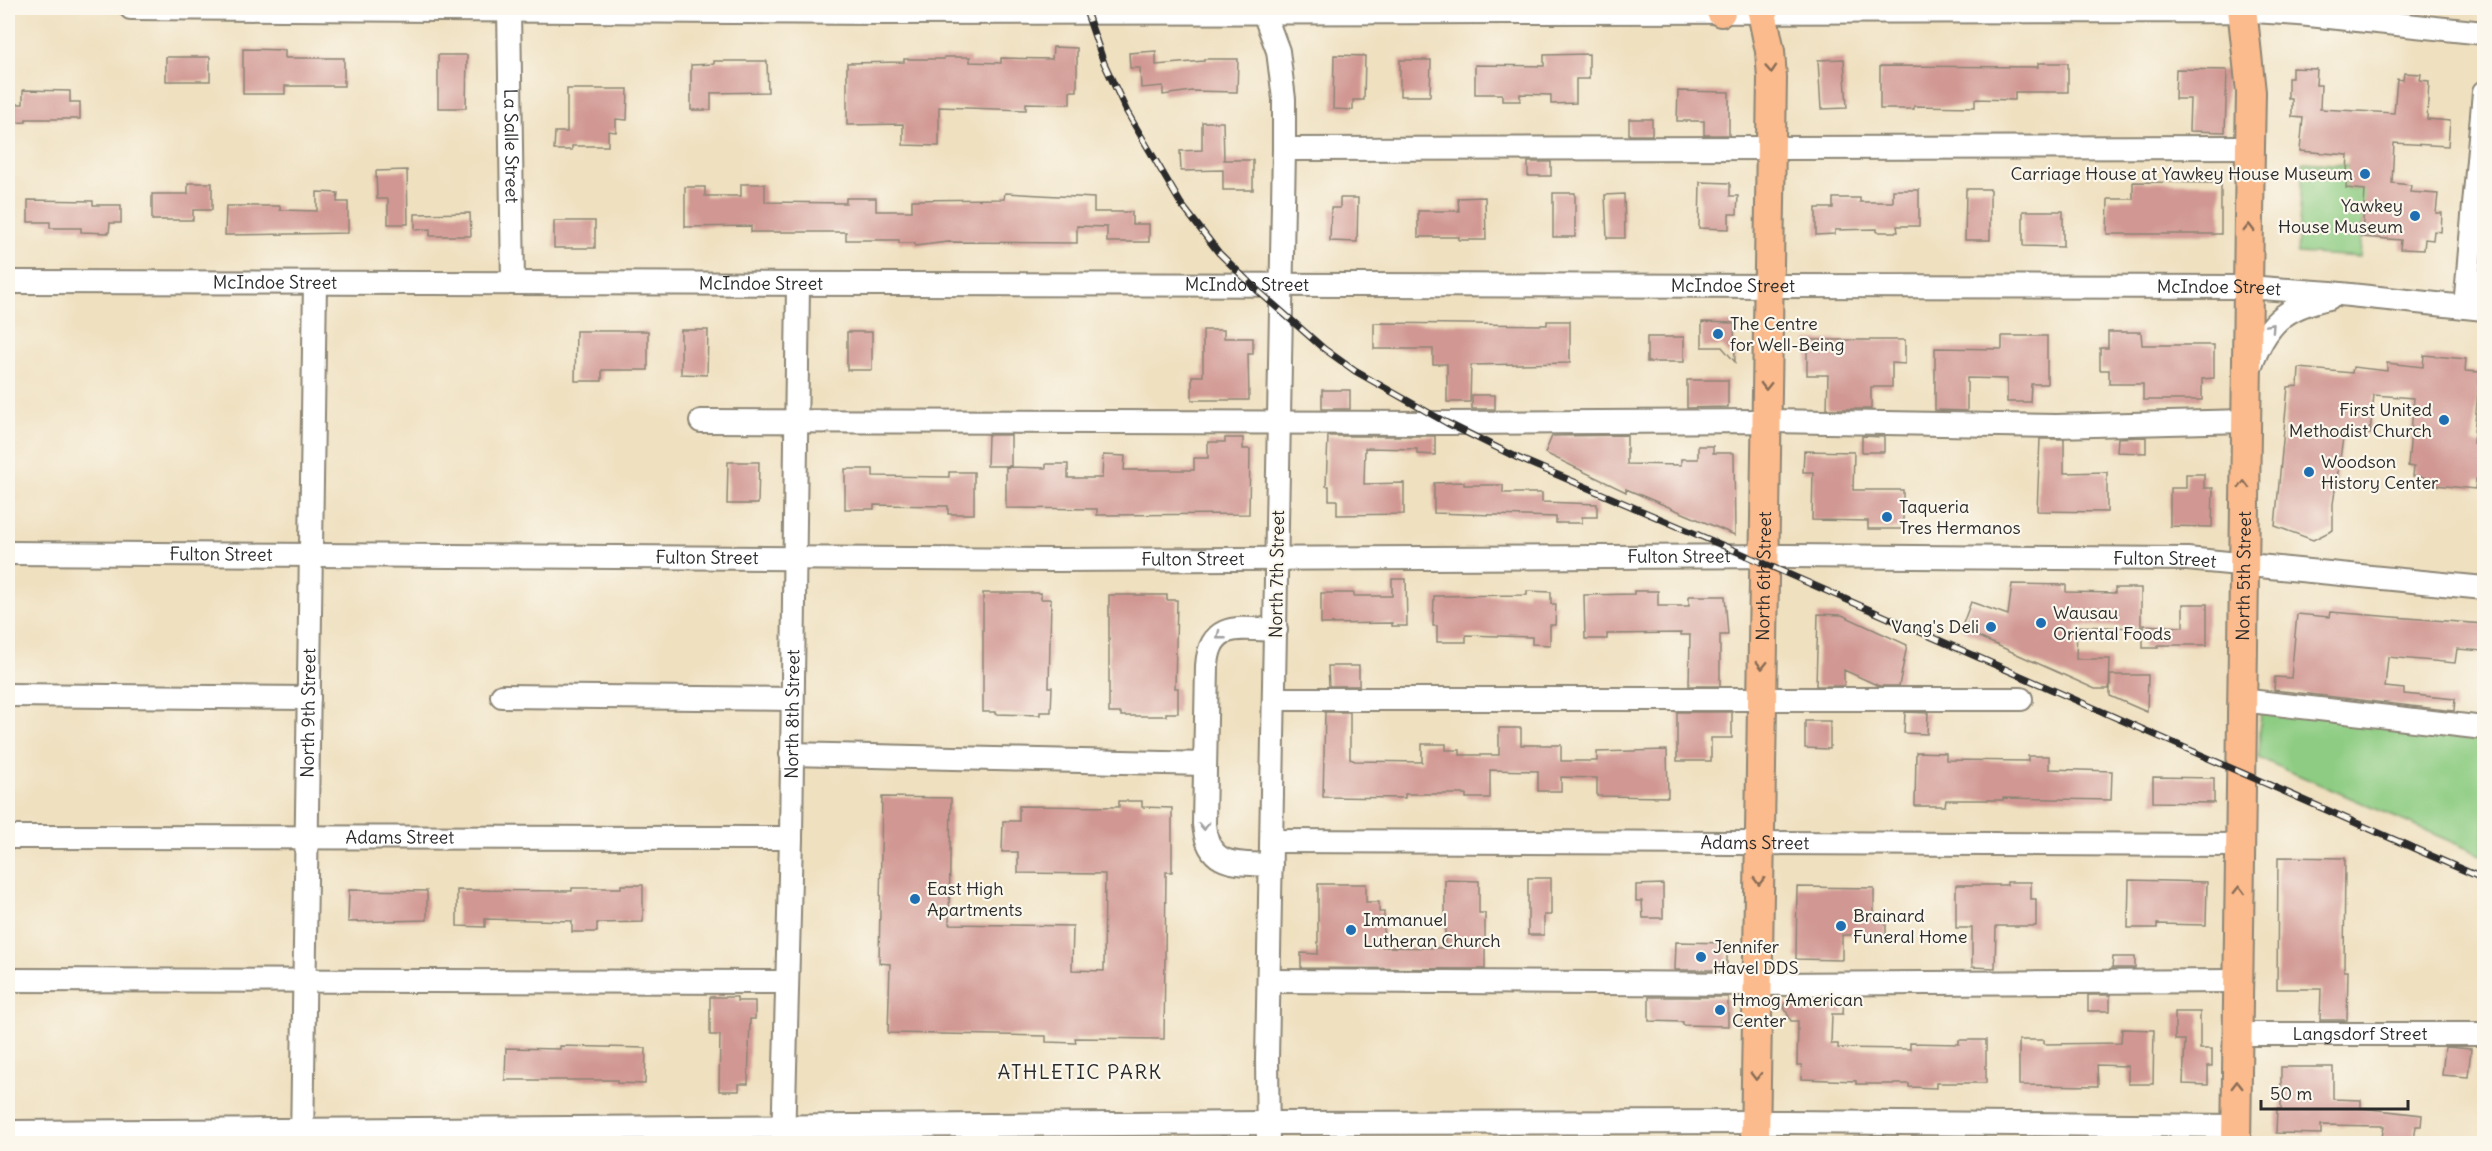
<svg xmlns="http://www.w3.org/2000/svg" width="2492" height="1151" font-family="Delius,sans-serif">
	<rect width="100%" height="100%" fill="#fbf7ec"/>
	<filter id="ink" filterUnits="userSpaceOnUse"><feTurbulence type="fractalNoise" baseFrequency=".0167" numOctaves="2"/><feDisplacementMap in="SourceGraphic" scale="12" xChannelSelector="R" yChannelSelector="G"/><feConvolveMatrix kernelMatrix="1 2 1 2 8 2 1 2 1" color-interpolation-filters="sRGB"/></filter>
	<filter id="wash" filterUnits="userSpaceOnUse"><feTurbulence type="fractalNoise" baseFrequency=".008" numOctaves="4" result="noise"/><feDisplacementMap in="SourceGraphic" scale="24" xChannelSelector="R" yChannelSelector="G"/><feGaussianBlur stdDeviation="1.35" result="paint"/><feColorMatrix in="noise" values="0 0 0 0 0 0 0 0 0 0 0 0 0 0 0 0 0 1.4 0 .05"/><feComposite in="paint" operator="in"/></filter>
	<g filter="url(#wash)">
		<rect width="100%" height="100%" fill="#efe0c0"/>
		<path fill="#8dcc82" stroke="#5c7c56" stroke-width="1.5" d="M2303 162 2348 165 2347 188 2372 190 2388 220 2363 219 2360 257 2297 253Z
			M2261 707 2484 735V856L2259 758Z"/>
		<g id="blocks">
			<path fill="#d19893" d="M1053 47 1077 48V91H1070V104L1026 103V110L939 107V146L903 145V124L847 125V63L904 62V59H944V57H970V62L1001 63V58L1052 59Z
				M243 49 285 50V58H344V86H285V94H243Z
				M1156 51V65L1204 61V59H1238L1237 92 1192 91 1163 95V86L1141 88 1140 68H1130L1129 53Z
				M1589 54V79H1576V103L1551 104V95L1520 94V101H1502V94H1475V65L1544 66V55Z
				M438 55H467L466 108H438Z
				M1334 55 1365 56 1364 100H1353V110L1333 109Z
				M166 57H210V81H166Z
				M1844 59 1847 108 1821 109 1818 60Z
				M1400 60H1431L1430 96H1400Z
				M714 61H767L768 92 711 93V110H691V65L714 64Z
				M2038 63H2068V92H2015V100L1975 99V107L1914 106V109H1880V66L2038 67Z
				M2292 68 2317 69 2316 85H2321L2320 109 2394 113 2397 79 2403 80 2404 73 2421 74 2420 80 2429 81 2427 119 2450 121 2448 146 2394 143 2392 183 2411 185 2410 192 2438 194 2436 213H2442L2441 232 2434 231 2433 240 2425 239 2424 250 2400 249 2401 240 2362 237 2365 190 2346 188 2348 155 2300 151 2303 118 2292 117V99H2288V78H2292Z
				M2176 69 2227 70 2225 132 2189 131 2190 99H2175Z
				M567 89H628L627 120 616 119V132L608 131V146H572V150H554L555 132H567Z
				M23 90 70 91V102H80V119H26V122L8 123V104H23Z
				M1678 91 1729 92V135H1704V121H1677Z
				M1629 119H1652V135H1629Z
				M1202 122H1223L1224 160H1253V190H1223V170L1181 171 1180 151 1202 150Z
				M1528 162H1551V176H1528Z
				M407 170 408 224H388V199H377L376 171Z
				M1700 182 1730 183V196H1738L1737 214H1729V229L1699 228Z
				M2133 182 2221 183V234H2107L2108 199H2133Z
				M188 183H212V210H193V220H152V194H188Z
				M741 184H765V202L846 203V198H876V211H912V200L1004 199 1005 193 1094 198V212H1132V224H1149V242H1107V227L1077 226V243L948 242 915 246V243H899V240H846V232H751V226L685 227V187H705V196H741Z
				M1966 189H1990V240H1965Z
				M1893 190H1919V226H1897L1898 232H1877V229L1835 230V234L1816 235V208H1833V198H1860V202H1893Z
				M317 192 338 193 337 202H348V233L225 235 226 206H280V210L317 211Z
				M1553 193H1575V237H1553Z
				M1624 194 1625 238H1607L1605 195Z
				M1485 197 1486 240H1459V237H1418V211H1459L1458 198Z
				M1340 198H1358L1357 242 1330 241 1331 208H1340Z
				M28 200 93 201V205H121V223H110L109 233 81 232V228H50V222H28Z
				M2023 211H2063V247L2023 246Z
				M470 213 471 236H430V229L415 230V214Z
				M554 221H595V248H554Z
				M1547 321H1570V363L1471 365 1470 402H1447V364H1433V349H1374V323L1547 325Z
				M1702 322 1734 323 1735 362 1722 347H1702Z
				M681 330H708L707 375 681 374Z
				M1203 330H1224V338H1253V354H1248L1249 400H1192V376H1203Z
				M576 331H648V370H602V381H575Z
				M847 332H872V370H847Z
				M2108 332H2141L2142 345H2214V378L2202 379V400H2143V384H2109V370H2100V348H2108Z
				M2002 336H2047V384H2031L2030 402H2007V379L1967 378V411L1935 410V348L2002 349Z
				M1647 337H1684V362H1647Z
				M1807 340H1905V364L1892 363V387H1871V409H1827L1828 375H1807Z
				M2424 355 2466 359 2465 371 2480 372 2473 443 2484 444V480L2476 479 2475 489 2425 484 2424 477 2413 476 2414 467 2408 466 2414 398 2374 395 2370 434 2344 432 2333 504V530L2313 540 2275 526 2288 387 2298 386 2299 368 2352 373 2353 367 2387 371V363L2423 367Z
				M1687 380H1728V407L1687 408Z
				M1322 390H1350V409H1322Z
				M1472 395H1495V409H1472Z
				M988 435H1011V466H987Z
				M1627 435V464L1681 465V459H1698V446H1713V453H1734L1735 535 1626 489V492L1545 453 1552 436Z
				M1328 436H1435V455L1417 454V449L1365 448 1364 484 1404 483V514L1337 515V500H1329V486H1326Z
				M1862 436 1884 437V452H1862Z
				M2146 437V453L2117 452 2118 438Z
				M1225 438H1243V449H1250L1249 514 1097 515V509L1006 508V467L1046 468V464H1068V478H1102L1103 455 1125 456 1124 470H1194V458H1208V442H1225Z
				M2040 439H2064V473L2107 472V512L2037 511Z
				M1804 451 1854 452 1853 490H1903V529H1868V521L1812 520 1813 472H1803Z
				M728 462H759L758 504H727Z
				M845 469H873V476L949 477V472H974V514H948V506L874 505V509H845Z
				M2186 474H2204V488H2213L2212 527 2170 526V488H2186Z
				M1464 482V485H1503V493H1542V502L1597 504V517H1582V523H1556V517L1434 513V483Z
				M1392 579H1406L1407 626H1392V623L1321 624V593H1354V596H1392Z
				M2012 584 2066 585V592L2115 593V588H2141V628L2077 626 2076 659H2110L2109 689H2095L1961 629 1971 602 2008 615Z
				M1527 591 1551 592V604H1556L1555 625H1550V645L1532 644V637L1466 635V642H1437V626H1433L1434 596 1527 595Z
				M1634 591H1658V606H1689V596H1725L1728 635H1720V686H1689L1690 635H1681V633L1607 634V639H1585L1584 595 1634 594Z
				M983 593H1041V599H1051L1049 687H1052L1051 712H1040V715L995 714V712H983Z
				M1109 595H1167V600H1177L1175 688H1178V713H1166V716H1121V713H1109Z
				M2183 604H2207V645H2158V648H2143V625L2183 627Z
				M2330 612 2484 624V651L2457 649 2455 663 2388 657 2385 687 2404 689V694L2455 699 2454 711 2274 690 2275 677 2291 678 2297 614 2329 617Z
				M1818 614 1842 615 1907 645 1899 686H1879L1844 670V686H1816Z
				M1328 666H1359V686H1329Z
				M2110 675H2148L2147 712 2110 696Z
				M1325 712H1350V759L1355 761 1422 762V744H1446V750H1460V755H1499V728H1521V745H1561V761H1597V752L1667 750 1668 797 1597 796V778L1561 777V791H1538V771L1490 770V798H1466V794H1405V798L1323 797Z
				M1677 712H1732V738H1711V761H1677Z
				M1905 712 1928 713 1927 734 1904 733Z
				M1805 721H1830V749L1805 748Z
				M1916 752 1946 753V760L2028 761V756H2049V769L2112 771 2111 800 2003 798V800H1946L1945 806H1915Z
				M2153 777 2214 778V803L2153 802Z
				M882 797 951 798 949 924 1073 926 1072 970 1104 971 1105 874 1018 873V852H1002L1003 821H1019V806L1119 807V801H1142V807L1172 808V872H1166L1164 1039 1075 1038 1076 1043 1046 1042V1036L888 1033 890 964 879 963Z
				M2278 857 2345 858 2344 971H2348L2347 1020H2320L2321 989H2277Z
				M1528 878H1551V915H1544V935H1528Z
				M1445 880 1479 881V913H1485V969L1301 968V953L1318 954V884H1366V902H1379V912H1384L1383 947 1445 948Z
				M2129 880 2207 882 2206 925 2157 924V928H2128Z
				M2007 882H2031V899H2036V926H1996L1995 968 1972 967V928H1956V885H2007Z
				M1663 884V918H1643L1642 901H1636V885Z
				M621 885H643V922L597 923V932H572V921L485 919V927L457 926V890L572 891V888H621Z
				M1797 887 1874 888V917H1886V935H1842V960L1796 959Z
				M349 890 427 891V920L348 922Z
				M1676 942 1727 943V970H1675Z
				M2113 957H2135V968H2112Z
				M2088 995H2110V1011H2088Z
				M710 997H737V1001H755V1019H750L748 1084H739V1091H719L720 1035H710Z
				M1649 997H1728V1026L1683 1025V1022L1649 1021Z
				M1801 997H1844L1843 1014H1832L1831 1044H1838V1048L1910 1049V1043L1959 1044V1040H1986V1083H1936V1088L1909 1087V1084H1856V1081L1801 1079 1802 1065H1797L1798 1021H1791L1783 1005 1801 1000Z
				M2175 1012H2200V1049H2212V1066H2208V1085L2183 1084 2185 1040H2175Z
				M2122 1029 2154 1030 2153 1084H2128V1066L2097 1065 2098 1086 2019 1085V1040H2044V1044L2121 1043Z
				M560 1046 646 1048 645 1084 617 1083V1080H505L506 1048 560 1049Z
				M2445 1047 2471 1049 2468 1077 2442 1075Z
				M2281 1067H2333V1099L2361 1100V1108L2422 1115 2421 1126H2416L2414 1141 2382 1137 2384 1126 2321 1125V1134L2276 1133 2277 1109H2281Z"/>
		</g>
	</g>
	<g filter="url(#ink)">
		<use href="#blocks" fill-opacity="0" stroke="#8d8676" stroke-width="1.5"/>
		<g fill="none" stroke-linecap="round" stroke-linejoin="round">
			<defs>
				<g id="minor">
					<path d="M131 8 885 13 2254 11 2299 14 2484 33"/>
					<path id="s1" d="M509 8 513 283"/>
					<path d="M1262 8 1278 51 1284 99V149L1267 1060 1268 1144"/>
					<path d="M1284 149 2250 147"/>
					<path id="s2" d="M8 282 2247 287 2331 293 2484 309"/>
					<path d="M2465 307 2484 92"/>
					<path d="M2251 366C2266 324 2284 307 2329 298"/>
					<path d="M701 421 1447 423 1765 421 2056 426 2245 421"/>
					<path id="s3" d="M8 553 1055 560 1787 556 2187 559 2484 588"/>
					<path d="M8 695 309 698"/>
					<path d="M502 696 792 699"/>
					<path d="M1275 699H2021"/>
					<path d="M2241 700 2484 728"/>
					<path d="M791 754 1205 764"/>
					<path id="s4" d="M8 837 791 838"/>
					<path id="s5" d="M1272 841 2240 845"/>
					<path d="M1271 865C1235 863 1208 868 1204 824L1207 666C1210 620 1241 629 1276 630"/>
					<path d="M8 980 786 982"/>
					<path d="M1269 981 1757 984 2238 981"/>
					<path id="s6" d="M2237 1034H2484"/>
					<path d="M8 1132 1268 1123 1786 1122 2236 1126"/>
					<path id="s7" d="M302 1142 315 283"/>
					<path id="s8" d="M783 1144 791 838 798 285"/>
				</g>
				<g id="major">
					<path d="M1721 12V8"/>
					<path id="s9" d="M1755 1144 1772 78 1770 51 1761 8"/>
					<path id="s10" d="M2236 1144 2250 147 2251 92 2242 8"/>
				</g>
			</defs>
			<use href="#minor" stroke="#8d8676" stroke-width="26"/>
			<use href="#major" stroke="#8d8676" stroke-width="32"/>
			<use href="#minor" stroke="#fff" stroke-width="22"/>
			<use href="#major" stroke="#fbbb8c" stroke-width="28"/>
			<defs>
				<path id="rail" d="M1085 8 1104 63 1127 112 1181 204 1219 253 1257 290 1323 348 1355 371 1447 423 1518 458 1738 552 2484 879"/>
			</defs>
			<use href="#rail" stroke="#2b2b2b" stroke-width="7"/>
			<use href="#rail" stroke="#fbf7ec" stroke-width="4.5" stroke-dasharray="14" stroke-linecap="butt"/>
		</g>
		<defs><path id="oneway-chevron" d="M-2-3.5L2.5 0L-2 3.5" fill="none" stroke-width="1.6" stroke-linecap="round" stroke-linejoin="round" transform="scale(1.5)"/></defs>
		<g stroke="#896c57">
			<use href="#oneway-chevron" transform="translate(1771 69) rotate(86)"/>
			<use href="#oneway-chevron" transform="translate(2249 228) rotate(-89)"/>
			<use href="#oneway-chevron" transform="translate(1766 386) rotate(91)"/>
			<use href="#oneway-chevron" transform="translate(2244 485) rotate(-89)"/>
			<use href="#oneway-chevron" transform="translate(1762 665) rotate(91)"/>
			<use href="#oneway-chevron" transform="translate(1759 881) rotate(91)"/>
			<use href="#oneway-chevron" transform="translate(2239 890) rotate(-89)"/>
			<use href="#oneway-chevron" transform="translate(1756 1076) rotate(91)"/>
			<use href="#oneway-chevron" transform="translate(2237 1085) rotate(-90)"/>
		</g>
		<g stroke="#a0a0a0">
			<use href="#oneway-chevron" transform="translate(2271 327) rotate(-48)"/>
			<use href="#oneway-chevron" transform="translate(1220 636) rotate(142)"/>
			<use href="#oneway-chevron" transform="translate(1204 826) rotate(87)"/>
		</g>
	</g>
	<g fill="#1f6fb2" stroke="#fbf7ec" stroke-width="2">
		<circle cx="2365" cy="174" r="6"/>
		<circle cx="2415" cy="216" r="6"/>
		<circle cx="1718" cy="334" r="6"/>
		<circle cx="2444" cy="420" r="6"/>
		<circle cx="2309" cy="472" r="6"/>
		<circle cx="1887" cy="517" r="6"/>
		<circle cx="2041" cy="623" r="6"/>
		<circle cx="1991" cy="627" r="6"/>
		<circle cx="915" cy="899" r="6"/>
		<circle cx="1841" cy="926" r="6"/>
		<circle cx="1351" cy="930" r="6"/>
		<circle cx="1701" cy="957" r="6"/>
		<circle cx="1720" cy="1010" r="6"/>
	</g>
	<g text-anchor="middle" stroke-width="4.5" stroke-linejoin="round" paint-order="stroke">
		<g font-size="18" fill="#2b2b2b" stroke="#fbf7ec">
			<text dy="6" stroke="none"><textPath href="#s1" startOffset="138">La Salle Street</textPath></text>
			<text dy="6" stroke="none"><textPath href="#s2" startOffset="267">McIndoe Street</textPath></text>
			<text dy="6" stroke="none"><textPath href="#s2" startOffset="753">McIndoe Street</textPath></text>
			<text dy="6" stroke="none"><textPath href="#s2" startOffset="1239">McIndoe Street</textPath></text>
			<text dy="6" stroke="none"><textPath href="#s2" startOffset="1725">McIndoe Street</textPath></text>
			<text dy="6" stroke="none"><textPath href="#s2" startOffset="2211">McIndoe Street</textPath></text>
			<text dy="6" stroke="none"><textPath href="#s3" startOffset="213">Fulton Street</textPath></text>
			<text dy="6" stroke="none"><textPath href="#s3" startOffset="699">Fulton Street</textPath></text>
			<text dy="6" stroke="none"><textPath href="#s3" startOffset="1671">Fulton Street</textPath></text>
			<text dy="6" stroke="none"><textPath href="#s3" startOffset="1185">Fulton Street</textPath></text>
			<text dy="6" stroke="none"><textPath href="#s3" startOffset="2157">Fulton Street</textPath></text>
			<text transform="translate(1277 574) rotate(-89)" y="6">North 7th Street</text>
			<text dy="6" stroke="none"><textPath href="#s9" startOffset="568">North 6th Street</textPath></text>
			<text dy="6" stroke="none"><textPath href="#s10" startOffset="568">North 5th Street</textPath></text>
			<text dy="6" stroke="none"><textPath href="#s7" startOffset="429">North 9th Street</textPath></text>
			<text dy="6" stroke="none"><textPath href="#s8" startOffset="430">North 8th Street</textPath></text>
			<text dy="6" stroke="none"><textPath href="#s4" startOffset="392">Adams Street</textPath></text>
			<text dy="6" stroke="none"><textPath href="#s5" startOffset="483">Adams Street</textPath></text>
			<text dy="6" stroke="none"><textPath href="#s6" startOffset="123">Langsdorf Street</textPath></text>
		</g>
		<g font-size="18" fill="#2b2b2b" stroke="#fbf7ec" text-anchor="start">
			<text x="2353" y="180" text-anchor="end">Carriage House at Yawkey House Museum</text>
			<text x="2403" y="212" text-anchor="end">Yawkey<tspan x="2403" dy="21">House Museum</tspan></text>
			<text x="1730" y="330">The Centre<tspan x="1730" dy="21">for Well-Being</tspan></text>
			<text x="2432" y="416" text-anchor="end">First United<tspan x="2432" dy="21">Methodist Church</tspan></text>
			<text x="2321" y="468">Woodson<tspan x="2321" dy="21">History Center</tspan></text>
			<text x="1899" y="513">Taqueria<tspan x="1899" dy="21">Tres Hermanos</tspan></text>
			<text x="2053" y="619">Wausau<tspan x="2053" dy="21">Oriental Foods</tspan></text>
			<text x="1979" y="633" text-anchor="end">Vang's Deli</text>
			<text x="927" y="895">East High<tspan x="927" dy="21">Apartments</tspan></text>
			<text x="1853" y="922">Brainard<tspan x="1853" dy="21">Funeral Home</tspan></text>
			<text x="1363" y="926">Immanuel<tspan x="1363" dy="21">Lutheran Church</tspan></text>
			<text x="1713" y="953">Jennifer<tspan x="1713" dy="21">Havel DDS</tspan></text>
			<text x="1732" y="1006">Hmog American<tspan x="1732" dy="21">Center</tspan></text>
		</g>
		<g font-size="20" letter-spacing="1.5" fill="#2b2b2b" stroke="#fbf7ec">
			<text x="1080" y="1079">ATHLETIC PARK</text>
		</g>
	</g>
	<rect width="2492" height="1151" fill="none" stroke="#fbf7ec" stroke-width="30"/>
	<path d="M2261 1100v9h147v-9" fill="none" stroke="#2b2b2b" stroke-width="3"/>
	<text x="2270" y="1100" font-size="18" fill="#2b2b2b" stroke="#fbf7ec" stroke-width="4.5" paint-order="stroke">50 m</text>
</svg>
